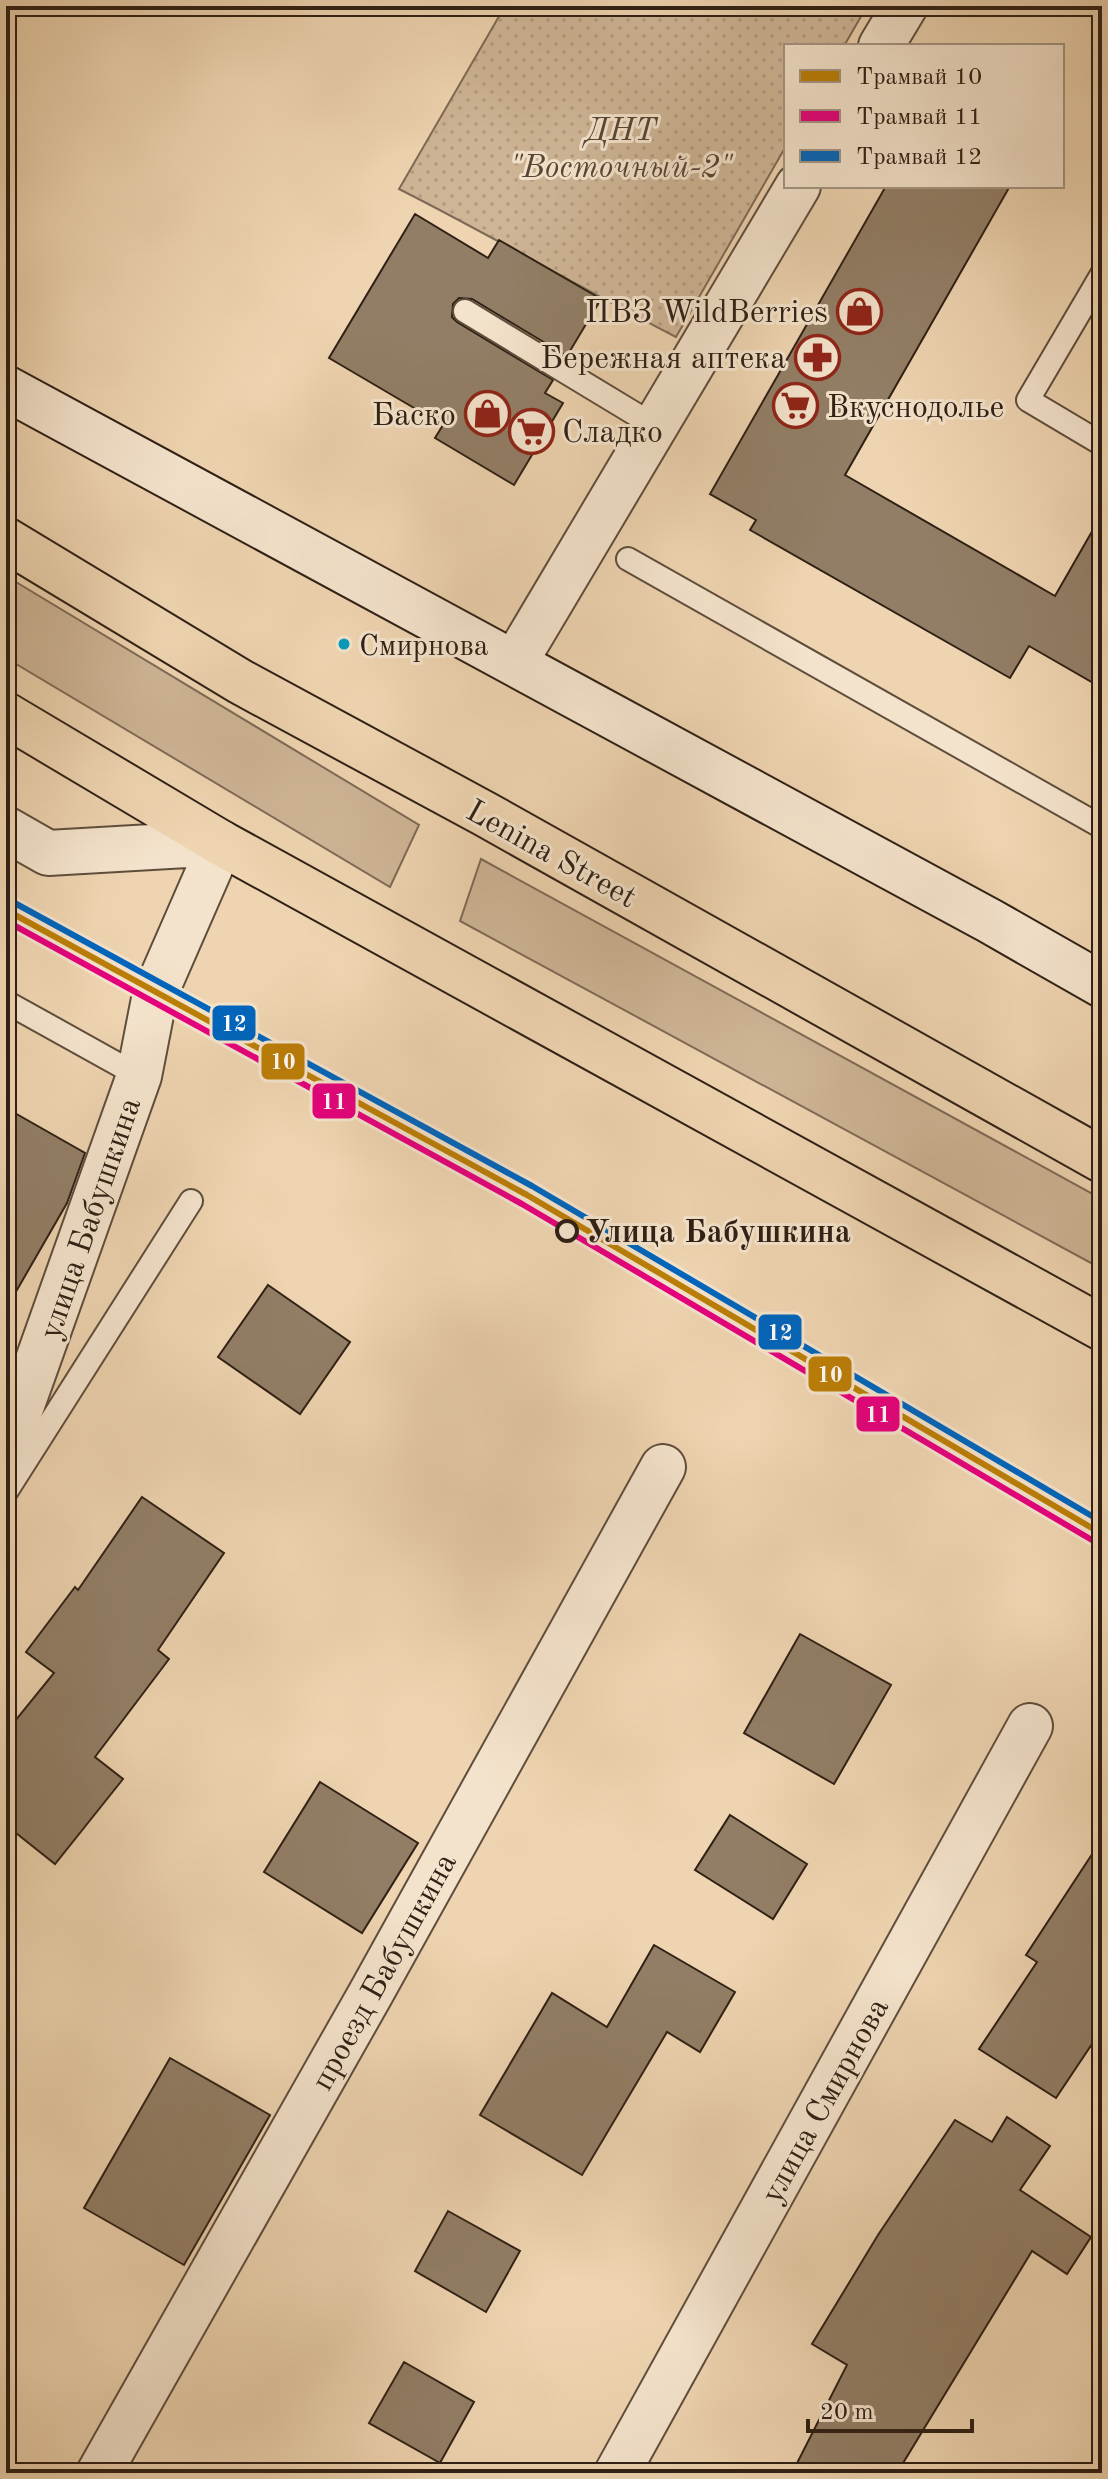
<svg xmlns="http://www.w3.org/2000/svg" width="1108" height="2479" font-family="'Old Standard TT',serif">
	<defs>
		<pattern id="garden-dots" width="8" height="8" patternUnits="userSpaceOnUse" patternTransform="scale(2)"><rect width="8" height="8" fill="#ceb596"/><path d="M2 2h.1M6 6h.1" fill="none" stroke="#b19b80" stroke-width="1.8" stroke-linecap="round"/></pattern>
	</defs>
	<rect width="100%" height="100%" fill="#eed4b0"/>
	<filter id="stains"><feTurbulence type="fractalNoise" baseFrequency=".0025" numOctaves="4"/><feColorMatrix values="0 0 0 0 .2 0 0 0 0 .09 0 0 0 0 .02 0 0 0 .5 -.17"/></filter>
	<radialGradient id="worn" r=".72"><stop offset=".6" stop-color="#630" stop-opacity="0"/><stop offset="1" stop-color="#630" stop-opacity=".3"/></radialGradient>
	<path fill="#ceb596" stroke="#7e6a56" stroke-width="2" d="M6 576 419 825 390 887 6 658Z
		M481 859 1102 1199V1269L460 921Z"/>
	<path fill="url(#garden-dots)" stroke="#7e6a56" stroke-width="2" d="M505 6H867L844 46H786V146L676 337C583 289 492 236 399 189Z"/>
	<path fill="#927e66" stroke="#2f2015" stroke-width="2" d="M886 186H1010L845 475 1055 596 1102 514V688L1029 646 1010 678 750 530 756 520 710 494Z
		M415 214 488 258 499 240 601 299 567 356 472 299 459 298 453 304 452 317 457 322 553 380 545 393 563 403 514 485 435 438 443 425 329 358Z
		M6 1108 85 1153 67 1203 6 1309Z
		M268 1285 350 1342 300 1414 218 1357Z
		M142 1497 224 1553 158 1650 169 1659 95 1757 123 1779 55 1864 6 1825V1732L54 1673 26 1652 75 1587 78 1590Z
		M800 1634 891 1685 834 1784 744 1733Z
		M320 1782 418 1843 362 1933 264 1872Z
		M730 1815 807 1864 773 1919 695 1870Z
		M1102 1839V2029L1056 2098 979 2049 1037 1962 1026 1955Z
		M654 1945 735 1992 700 2052 667 2032 582 2175 480 2115 552 1993 607 2027Z
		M170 2058 270 2115 184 2265 84 2208Z
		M1007 2117 1050 2146 1020 2190 1091 2237 1067 2274 1032 2251 897 2473H792L847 2365 812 2344 878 2235 955 2120 992 2142Z
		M448 2211 520 2251 486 2312 415 2271Z
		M404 2362 474 2402 440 2463 369 2423Z"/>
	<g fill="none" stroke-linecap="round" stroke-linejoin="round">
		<defs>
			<path id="lane" d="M1102 274 1028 400 1102 444
				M465 311 655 426
				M628 559 1102 827
				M6 1002 139 1076
				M6 1492 191 1201"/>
			<path id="street" d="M881 46 905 6
				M515 662 798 186
				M6 829 48 853 221 843 155 994 139 1076 6 1450
				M99 2473 371 1993 663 1467
				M617 2473 1030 1726"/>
			<path id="secondary" d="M6 388 990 921 1102 985"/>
			<path id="primary" d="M6 540 241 682 485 814 1102 1160
				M6 715 221 843 1102 1328"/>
		</defs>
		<use href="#lane" stroke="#5f4d3c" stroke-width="26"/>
		<use href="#street" stroke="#5f4d3c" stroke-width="48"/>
		<use href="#secondary" stroke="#2f2015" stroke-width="48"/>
		<use href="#primary" stroke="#2f2015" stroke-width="48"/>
		<use href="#lane" stroke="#f4e3cc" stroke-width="22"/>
		<use href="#street" stroke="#f4e3cc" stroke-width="44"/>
		<use href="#secondary" stroke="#f4e3cc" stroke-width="44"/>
		<use href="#primary" stroke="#eed4b0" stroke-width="44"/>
		<defs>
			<path id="tram-1" d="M6 910 527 1195 1102 1534"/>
			<path id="tram-2" d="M6 921 522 1204 1097 1543"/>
			<path id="tram-3" d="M11 901 532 1186 1102 1522"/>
		</defs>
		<use href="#tram-1" stroke="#f4e3cc" stroke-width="12"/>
		<use href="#tram-2" stroke="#f4e3cc" stroke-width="12"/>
		<use href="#tram-3" stroke="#f4e3cc" stroke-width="12"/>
		<use href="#tram-1" stroke="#bb7e06" stroke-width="6"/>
		<use href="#tram-2" stroke="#e5007d" stroke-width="6"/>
		<use href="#tram-3" stroke="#0065bd" stroke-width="6"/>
	</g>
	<defs>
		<symbol id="shop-ring" viewBox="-11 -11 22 22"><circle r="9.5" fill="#f4e3cc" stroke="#8f2418" stroke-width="1.5"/><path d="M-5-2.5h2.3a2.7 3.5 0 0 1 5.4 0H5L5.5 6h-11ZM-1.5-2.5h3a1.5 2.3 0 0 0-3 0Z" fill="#8f2418"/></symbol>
		<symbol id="pharmacy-ring" viewBox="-11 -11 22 22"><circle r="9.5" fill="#f4e3cc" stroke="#8f2418" stroke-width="1.5"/><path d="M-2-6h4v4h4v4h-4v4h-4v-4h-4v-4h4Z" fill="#8f2418"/></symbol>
		<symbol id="supermarket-ring" viewBox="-11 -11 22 22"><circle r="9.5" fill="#f4e3cc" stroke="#8f2418" stroke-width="1.5"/><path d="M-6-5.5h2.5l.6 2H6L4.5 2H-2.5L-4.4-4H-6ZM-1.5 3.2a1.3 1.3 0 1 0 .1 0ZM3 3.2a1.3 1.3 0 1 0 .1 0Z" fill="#8f2418"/></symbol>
	</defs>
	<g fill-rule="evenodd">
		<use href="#shop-ring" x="834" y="286" width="51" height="51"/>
		<use href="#pharmacy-ring" x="792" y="332" width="51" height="51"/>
		<use href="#supermarket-ring" x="770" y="380" width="51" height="51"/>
		<use href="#shop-ring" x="462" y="388" width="51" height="51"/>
		<use href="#supermarket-ring" x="506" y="406" width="51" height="51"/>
	</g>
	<circle fill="#059bbc" stroke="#f4e3cc" stroke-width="3" cx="344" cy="644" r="7"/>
	<circle fill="#f4e3cc" stroke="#2f2015" stroke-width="4" cx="567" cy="1231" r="10"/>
	<g text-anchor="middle" stroke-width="6" stroke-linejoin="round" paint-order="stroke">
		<g font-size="30" fill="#2f2015" stroke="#f4e3cc" text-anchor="start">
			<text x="359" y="655">Смирнова</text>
		</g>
		<g font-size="32" font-style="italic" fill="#574535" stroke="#f4e3cc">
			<text x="621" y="140">ДНТ<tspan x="621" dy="37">"Восточный-2"</tspan></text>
		</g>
		<g font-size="32" fill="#2f2015" stroke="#f4e3cc" text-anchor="end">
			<text x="828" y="322">ПВЗ WildBerries</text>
			<text x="786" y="368">Бережная аптека</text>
			<text x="827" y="417" text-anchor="start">Вкуснодолье</text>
			<text x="456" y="425">Баско</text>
			<text x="562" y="442" text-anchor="start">Сладко</text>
		</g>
		<g font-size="32" fill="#2f2015" stroke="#f4e3cc">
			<text transform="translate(552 853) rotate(29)" y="11">Lenina Street</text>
			<text transform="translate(89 1218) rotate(-71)" y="11">улица Бабушкина</text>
			<text transform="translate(383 1971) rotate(-61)" y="11">проезд Бабушкина</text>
			<text transform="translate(824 2100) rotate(-61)" y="11">улица Смирнова</text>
		</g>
		<g font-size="32" font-weight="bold" fill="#2f2015" stroke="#f4e3cc" text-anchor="start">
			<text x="585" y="1242">Улица Бабушкина</text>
		</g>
	</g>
	<g stroke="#f4e3cc" stroke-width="3">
		<rect x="211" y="1004" width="46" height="38" rx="8" fill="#0065bd"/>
		<rect x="260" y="1042" width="46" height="39" rx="8" fill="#bb7e06"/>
		<rect x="311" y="1082" width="46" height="38" rx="8" fill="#e5007d"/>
		<rect x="757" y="1313" width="46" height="38" rx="8" fill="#0065bd"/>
		<rect x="807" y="1355" width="46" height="38" rx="8" fill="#bb7e06"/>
		<rect x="855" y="1395" width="46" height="38" rx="8" fill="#e5007d"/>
	</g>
	<g font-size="22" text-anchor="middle" font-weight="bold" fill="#fff">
		<text x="234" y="1031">12</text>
		<text x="283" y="1069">10</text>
		<text x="334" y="1109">11</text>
		<text x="780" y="1340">12</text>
		<text x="830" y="1382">10</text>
		<text x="878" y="1422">11</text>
	</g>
	<rect width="1108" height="2479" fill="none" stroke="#eed4b0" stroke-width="32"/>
	<rect x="8" y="8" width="1092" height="2463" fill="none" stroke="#2f2015" stroke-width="4"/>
	<rect x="16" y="16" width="1076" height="2447" fill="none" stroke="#2f2015" stroke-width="2"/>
	<rect x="784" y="44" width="280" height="144" fill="#f4e3cc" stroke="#a59583" stroke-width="2"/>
	<rect x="800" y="70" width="40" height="12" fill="#bb7e06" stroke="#a59583" stroke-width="2"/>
	<text x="856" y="84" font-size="24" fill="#2f2015">Трамвай 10</text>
	<rect x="800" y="110" width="40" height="12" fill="#e5007d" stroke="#a59583" stroke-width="2"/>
	<text x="856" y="124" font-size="24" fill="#2f2015">Трамвай 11</text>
	<rect x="800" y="150" width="40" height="12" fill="#0065bd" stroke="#a59583" stroke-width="2"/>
	<text x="856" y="164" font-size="24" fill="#2f2015">Трамвай 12</text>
	<path d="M808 2419v12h164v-12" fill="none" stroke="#2f2015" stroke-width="4"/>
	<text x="820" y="2419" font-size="24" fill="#2f2015" stroke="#f4e3cc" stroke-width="6" paint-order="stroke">20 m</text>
	<rect width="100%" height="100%" filter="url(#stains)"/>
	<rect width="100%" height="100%" fill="url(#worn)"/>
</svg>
